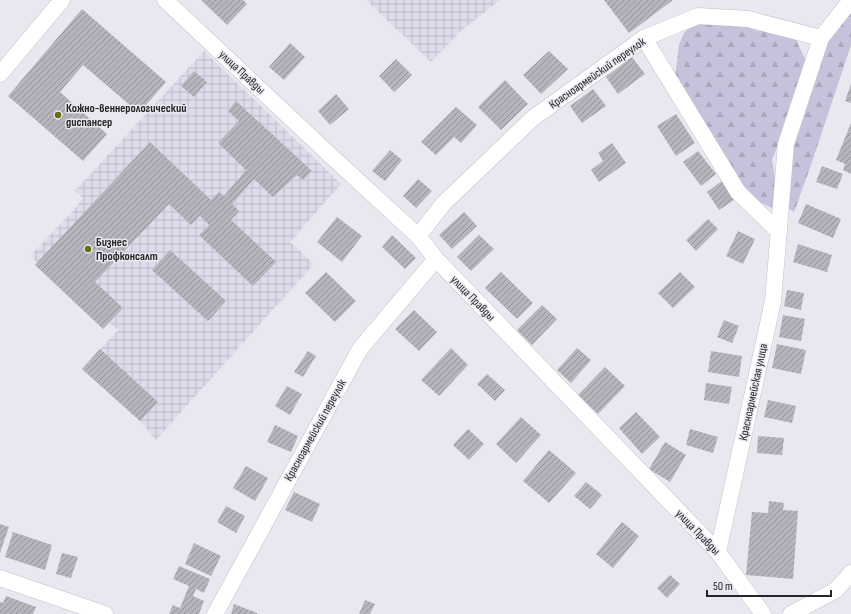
<svg xmlns="http://www.w3.org/2000/svg" width="851" height="614" font-family="'Sofia Sans Condensed',sans-serif">
	<defs>
		<pattern id="industrial-grid" width="8" height="8" patternUnits="userSpaceOnUse"><rect width="8" height="8" fill="#dedceb"/><path d="M0 4h8M4 0v8" fill="none" stroke="#bebdca"/></pattern>
		<pattern id="forest-firs" width="22" height="20" patternUnits="userSpaceOnUse"><rect width="22" height="20" fill="#c6c2db"/><path d="M5 1l3.5 6h-7zM16 11l3.5 6h-7z" fill="#aaa7bc"/></pattern>
		<pattern id="building-hatch" width="6" height="6" patternUnits="userSpaceOnUse"><rect width="6" height="6" fill="#b6b5bd"/><path d="M-1 1l2-2M0 6l6-6M5 7l2-2" fill="none" stroke="#94939a"/></pattern>
	</defs>
	<rect width="100%" height="100%" fill="#e9e8f0"/>
	<path fill="url(#industrial-grid)" d="M366 0H500L461 31 431 62Z
		M204 51 341 184 290 242 314 264 156 440 140 421 82 369 118 330 78 299 30 256 73 211 83 198 75 191Z"/>
	<path fill="url(#forest-firs)" d="M851 4V45L811 165 794 212 787 208 790 144 827 35Z
		M709 22 746 26 758 31H768L795 38 808 65 772 160 775 178 774 209 757 201 742 187 675 78 679 45 684 33 692 25Z"/>
	<path fill="url(#building-hatch)" d="M201 0H243L247 4 227 25Z
		M604 0H673L629 33Z
		M82 9 166 82 139 113 83 65 60 92 107 134 83 161 8 96Z
		M290 43 305 57 284 80 269 67Z
		M549 51 568 69 541 94 523 75Z
		M632 57 645 74 618 94 606 77Z
		M396 59 412 75 394 92 379 76Z
		M194 71 207 82 194 97 181 86Z
		M505 80 528 104 501 130 478 107Z
		M851 84V103L845 101Z
		M593 89 606 106 582 123 570 106Z
		M336 94 349 109 330 125 318 111Z
		M236 101 312 171 303 180 297 175 273 197 254 179 232 204 239 211 231 220 276 262 253 286 199 235 209 225 200 216 191 225 169 204 95 282 123 308 103 329 35 265 150 142 211 200 219 192 224 196 246 170 218 143 239 121 228 111Z
		M456 107 477 125 461 143 454 137 436 155 421 142Z
		M676 114 695 143 676 156 657 126Z
		M851 123V174L843 170 845 164 836 160Z
		M612 143 626 163 599 182 591 170 603 161 598 153Z
		M390 150 402 160 385 181 372 171Z
		M698 151 716 174 701 186 683 162Z
		M822 166 843 174 837 189 816 182Z
		M418 179 432 191 416 208 403 196Z
		M722 181 734 200 719 210 707 192Z
		M806 204 841 219 833 238 798 223Z
		M464 212 477 226 452 249 439 235Z
		M337 217 362 236 342 262 317 242Z
		M708 219 718 229 696 251 686 240Z
		M738 231 755 239 743 264 726 256Z
		M392 235 416 258 405 269 382 247Z
		M479 235 494 249 471 271 457 257Z
		M798 244 832 255 827 272 793 262Z
		M170 250 226 301 208 321 152 270Z
		M326 272 356 301 335 322 305 293Z
		M501 272 533 303 517 319 485 288Z
		M680 272 695 287 673 308 658 293Z
		M787 290 804 293 801 310 784 306Z
		M542 305 557 319 532 345 517 330Z
		M414 310 437 332 419 351 395 329Z
		M783 315 805 319 801 341 779 337Z
		M724 320 739 326 732 343 717 337Z
		M777 344 806 350 801 374 772 368Z
		M451 348 468 365 439 396 421 380Z
		M577 348 591 360 571 383 557 370Z
		M100 349 158 402 140 421 82 369Z
		M308 351 316 356 303 377 294 372Z
		M711 351 742 356 739 377 708 372Z
		M605 367 625 386 598 414 578 395Z
		M487 374 505 390 495 401 477 384Z
		M706 383 732 387 729 404 704 400Z
		M287 386 302 394 290 415 275 406Z
		M768 400 796 406 792 423 764 417Z
		M636 412 660 437 642 454 619 428Z
		M521 417 541 435 516 463 496 444Z
		M275 425 298 436 291 452 267 442Z
		M468 429 484 444 469 460 453 445Z
		M690 429 718 437 713 453 686 445Z
		M758 436 784 438 782 455 757 453Z
		M665 442 686 455 670 482 649 469Z
		M549 450 576 473 549 503 523 481Z
		M246 466 268 478 255 501 233 488Z
		M586 482 602 495 590 509 574 496Z
		M294 492 320 504 312 522 285 510Z
		M769 501 784 503 783 510 798 511 793 579 746 575 752 512 768 513Z
		M226 506 245 516 236 533 217 522Z
		M622 522 639 536 613 568 596 554Z
		M0 524 9 527 0 553Z
		M13 532 52 545 45 570 5 557Z
		M194 543 221 556 211 576 185 564Z
		M62 553 78 557 71 578 56 574Z
		M179 566 210 579 204 593 196 589 193 596 204 601 199 614H169L173 605 180 608 189 586 173 579Z
		M670 575 680 584 667 598 657 588Z
		M6 596 36 607 33 614H0V602L3 603Z
		M365 600 375 604 370 614H359Z
		M234 604 257 613V614H231Z"/>
	<g fill="none" stroke-linecap="round" stroke-linejoin="round">
		<defs>
			<path id="minor" d="M165 0 331 156 418 236 436 259 718 552 763 614
				M644 38 738 192 779 232
				M0 74 62 0
				M418 236 444 203 533 118 644 38 698 16 748 19 821 38
				M718 552 773 301 786 144 821 38 851 0
				M0 578 105 614
				M215 614 360 349 436 259
				M791 614 836 590 851 573"/>
		</defs>
		<use href="#minor" stroke="#c2c1c9" stroke-width="17"/>
		<use href="#minor" stroke="#fff" stroke-width="16"/>
	</g>
	<g fill="#696d11" stroke="#e9e8f0" stroke-width="1.5">
		<circle cx="58" cy="115" r="4"/>
		<circle cx="88" cy="249" r="4"/>
	</g>
	<g text-anchor="middle" stroke-width="3" stroke-linejoin="round" paint-order="stroke">
		<g font-size="12" fill="#262629" stroke="#e9e8f0">
			<text transform="translate(242 72) rotate(43)" y="4">улица Правды</text>
			<text transform="translate(597 73) rotate(-35)" y="4">Красноармейский переулок</text>
			<text transform="translate(473 298) rotate(46)" y="4">улица Правды</text>
			<text transform="translate(753 392) rotate(-78)" y="4">Красноармейская улица</text>
			<text transform="translate(315 430) rotate(-61)" y="4">Красноармейский переулок</text>
			<text transform="translate(698 532) rotate(46)" y="4">улица Правды</text>
		</g>
		<g font-size="12" font-weight="bold" fill="#262629" stroke="#e9e8f0" text-anchor="start">
			<text x="66" y="112">Кожно-веннерологический<tspan x="66" dy="14">диспансер</tspan></text>
			<text x="96" y="246">Бизнес<tspan x="96" dy="14">Профконсалт</tspan></text>
		</g>
	</g>
	<path d="M707 590v6h124v-6" fill="none" stroke="#262629" stroke-width="2"/>
	<text x="713" y="590" font-size="12" fill="#262629" stroke="#e9e8f0" stroke-width="3" paint-order="stroke">50 m</text>
</svg>
